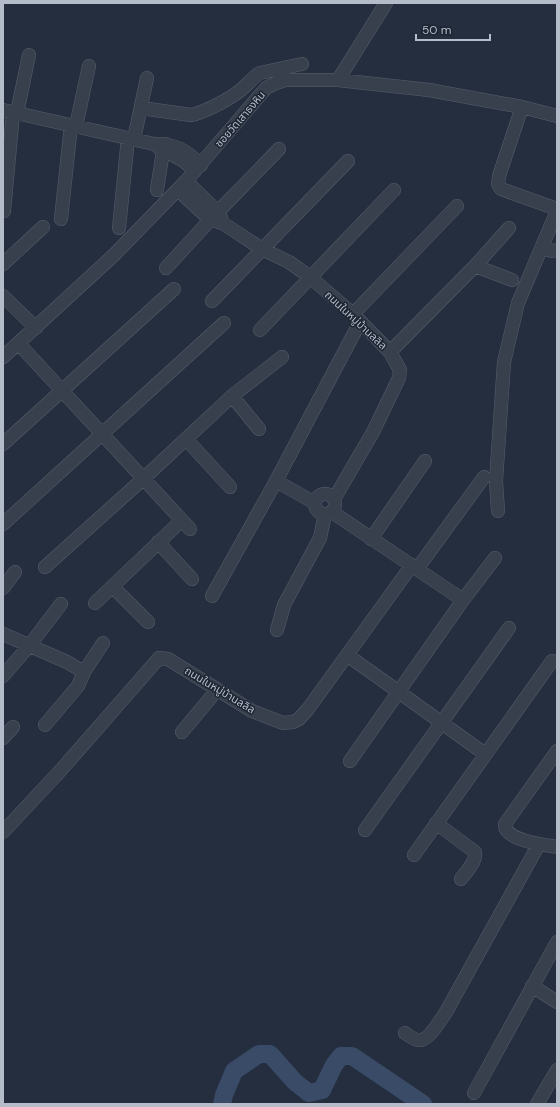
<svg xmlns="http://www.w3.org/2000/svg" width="560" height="1107" font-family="'DM Sans','Noto Sans Thai',sans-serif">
	<rect width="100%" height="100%" fill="#242e3e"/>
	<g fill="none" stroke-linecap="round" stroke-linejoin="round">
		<path stroke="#3a4b67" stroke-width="18" d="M222 1104 224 1095 234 1071 259 1054H270L295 1082 309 1093 322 1090 334 1065 341 1056H352L423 1104"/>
		<defs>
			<path id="minor" d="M338 80 386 3
				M522 107 499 176 498 184 501 189 557 209
				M141 108 191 115C204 113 231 98 241 90 248 84 253 77 260 73L302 64
				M3 110 154 144C175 144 185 149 201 165
				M17 113 29 55
				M76 126 89 66
				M134 139 147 78
				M158 147 184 161 195 171
				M186 181 218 212 221 218
				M157 190 163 151 166 144
				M178 190 205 215 211 219 224 224 262 249 289 262 310 277 353 314 390 352 400 370 399 378 373 432 334 499
				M4 211 13 113
				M61 219 71 125
				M119 228 128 138
				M541 248 552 251 557 250
				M3 264 43 227
				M475 266 512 280
				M166 268 211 219 279 149
				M3 296 36 328
				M212 301 348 161
				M353 314 457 206
				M260 330 394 190
				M18 343 190 529
				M390 352 475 266 509 228
				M3 357 115 254 186 181 266 88 276 83 285 80H338L429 90 522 107 557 116
				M232 396 259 429
				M186 439 230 487
				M3 444 174 289
				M276 481 315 503
				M315 504a10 10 0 1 1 20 0a10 10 0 1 1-20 0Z
				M498 511 496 481 504 362 518 303 557 211
				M332 512 463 600
				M3 524 224 323
				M371 539 425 461
				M158 542 192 579
				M45 567 143 479 232 396 282 357
				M417 569 484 477
				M113 587 148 622
				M3 588 15 572
				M212 596 276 481 360 322
				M95 603 182 520
				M277 630 284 605 320 538 325 514
				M3 634 67 662 84 672
				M347 655 399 692 485 754
				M3 676 29 646 61 604
				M45 725 78 686 84 672 103 643
				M182 732 217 690
				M3 738 13 727
				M557 751 505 824C503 840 545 845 557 847
				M350 761 463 600 495 558
				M436 823 475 852C477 861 466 872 461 879
				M365 830 509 628
				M3 832 61 770 159 658 168 659 252 711 283 723 293 722 299 719 308 709 412 565
				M414 855 552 661
				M532 986 557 1002
				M405 1033C409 1036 414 1040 419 1040 429 1041 441 1019 446 1012L539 844
				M474 1093 557 942
				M537 1104 557 1070"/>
		</defs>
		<use href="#minor" stroke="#565e6c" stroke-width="14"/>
		<use href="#minor" stroke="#38404e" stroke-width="13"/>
	</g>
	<g text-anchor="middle" stroke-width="3" stroke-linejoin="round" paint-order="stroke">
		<g font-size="11" fill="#b4bbc9" stroke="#1d2533">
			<text transform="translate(240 119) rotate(-49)" y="4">ซอยวัดเสาธงหิน</text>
			<text transform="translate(356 320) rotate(43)" y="4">ถนนในหมู่บ้านลลิล</text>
			<text transform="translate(220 690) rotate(31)" y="4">ถนนในหมู่บ้านลลิล</text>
		</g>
	</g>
	<rect width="560" height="1107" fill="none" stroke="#b4bbc9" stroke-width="8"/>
	<path d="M416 34v6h74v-6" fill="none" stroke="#b4bbc9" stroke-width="2"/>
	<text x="422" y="34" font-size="12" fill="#b4bbc9" stroke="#1d2533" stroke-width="3" paint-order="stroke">50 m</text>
</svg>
